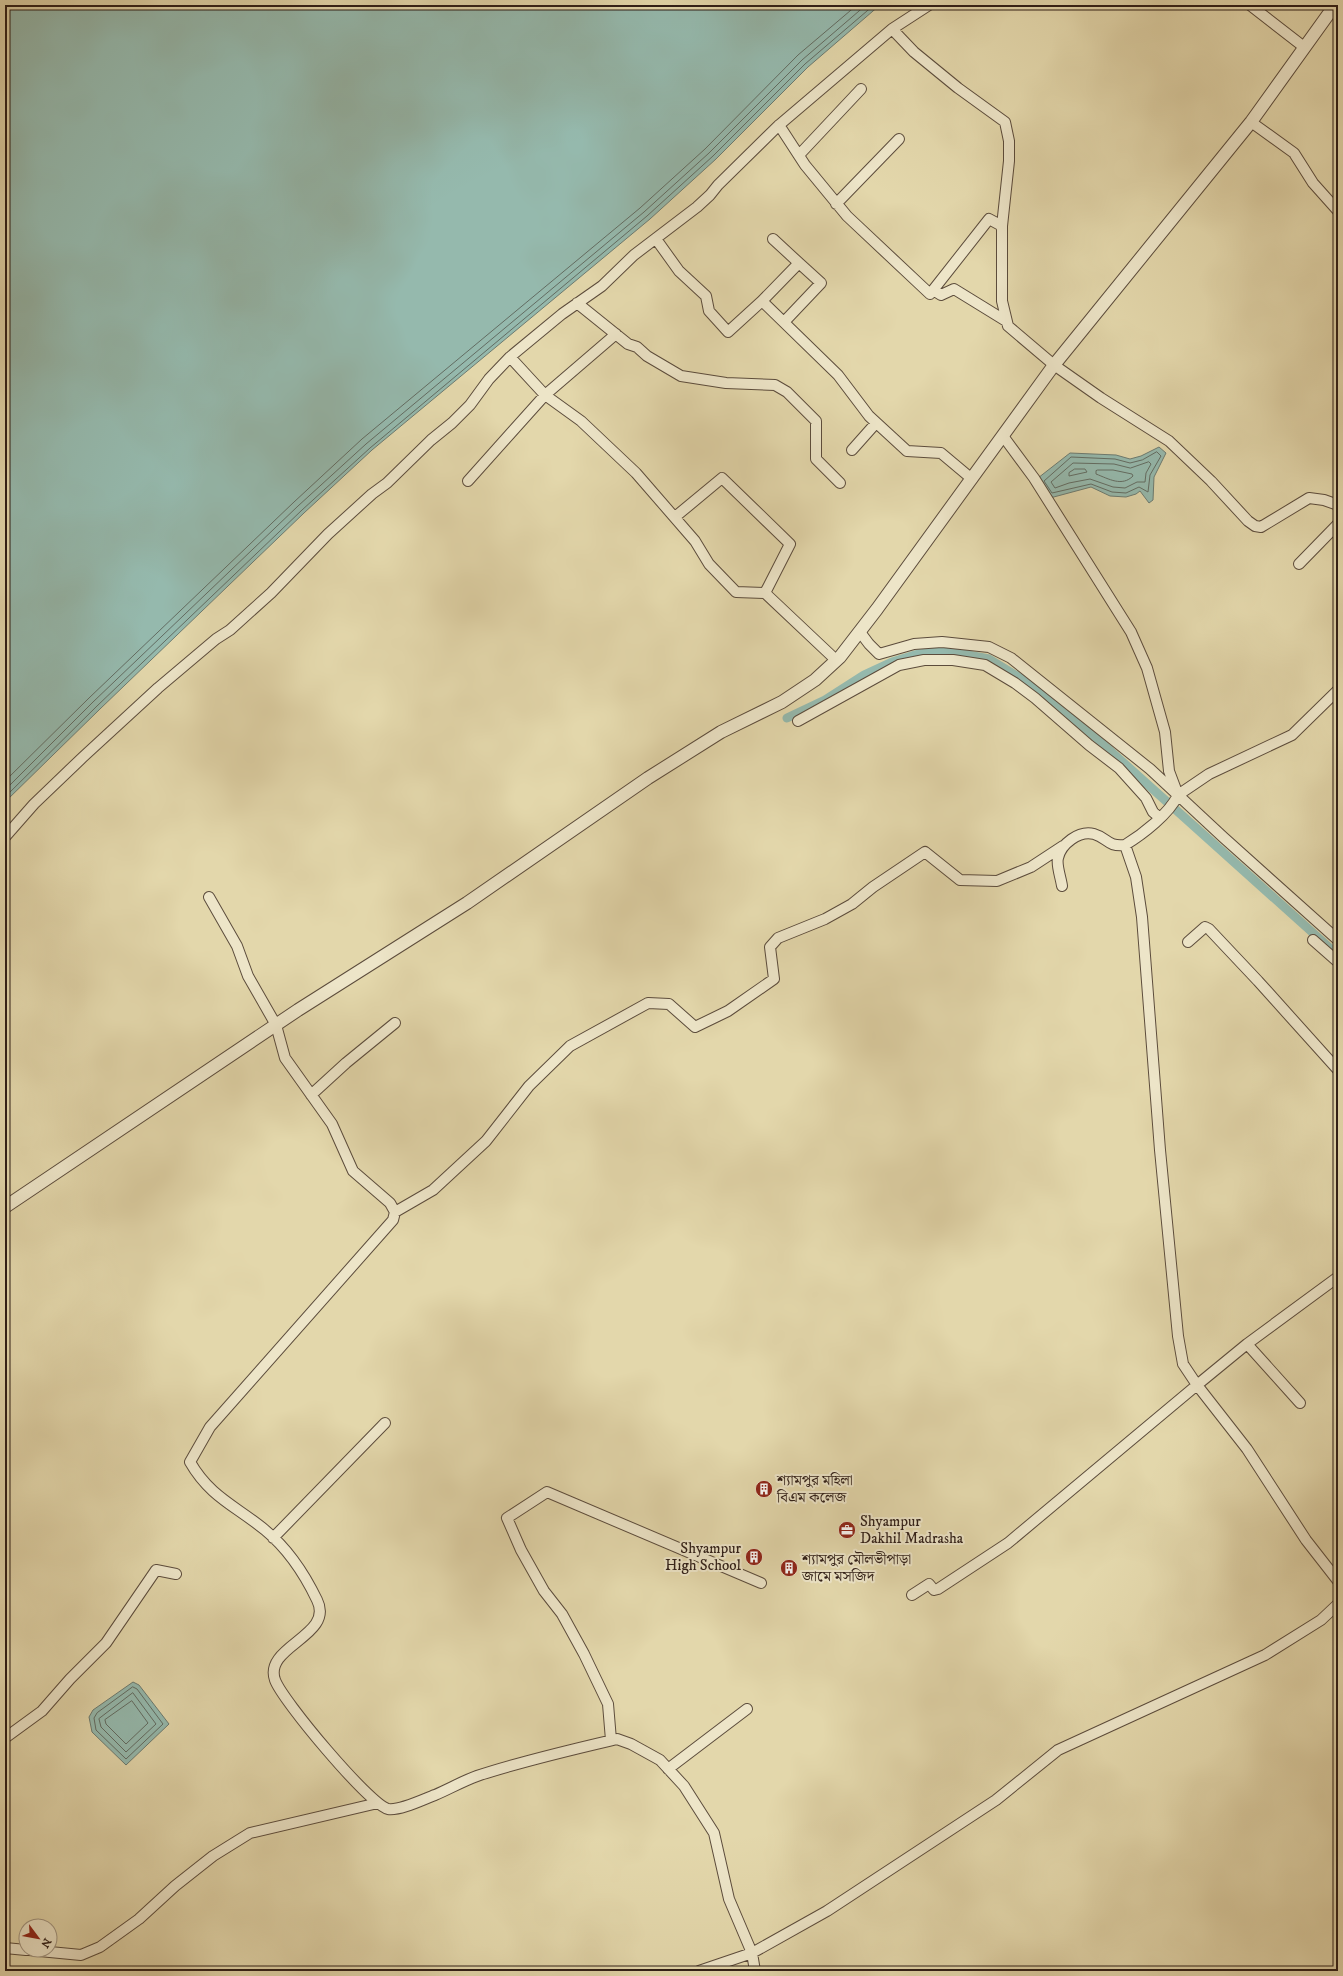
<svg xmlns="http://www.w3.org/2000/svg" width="1343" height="1976" font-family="'IM FELL DW Pica','Noto Serif Bengali',serif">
	<rect width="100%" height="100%" fill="#e3d7ab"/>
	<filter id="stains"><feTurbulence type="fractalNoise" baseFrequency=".005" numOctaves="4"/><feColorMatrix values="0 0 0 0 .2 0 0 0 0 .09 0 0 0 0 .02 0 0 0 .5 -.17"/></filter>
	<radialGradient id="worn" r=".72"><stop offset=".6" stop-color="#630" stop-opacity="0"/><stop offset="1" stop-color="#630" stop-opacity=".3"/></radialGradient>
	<path fill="#95b9ad" stroke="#6c7b71" d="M5 5H880L808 67 716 159 650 219 372 450 304 513 100 709 5 802Z
		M1159 447 1166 453 1154 477 1153 500 1149 503 1140 491 1136 494 1126 497 1110 496 1091 487 1050 498 1038 478 1070 453 1116 455 1130 459 1141 456Z
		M133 1682 139 1685 169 1724 126 1765 92 1732 89 1717 93 1710Z"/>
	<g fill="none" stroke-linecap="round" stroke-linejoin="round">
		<path stroke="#626c62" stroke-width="1" d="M1157 452 1161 456 1150 475 1148 492 1139 487 1126 493 1112 492 1091 484 1052 493 1044 481 1071 457 1115 459 1130 463 1142 460Z
			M1149 462 1151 464 1146 473 1145 482H1137L1125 488 1113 487 1090 479 1069 483 1055 488 1051 482 1073 463 1114 464 1130 468Z
			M1075 469H1085L1087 472 1069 476V473Z
			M1098 470H1113L1132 474 1133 476C1122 487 1109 479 1096 474V471Z
			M5 781 89 698 294 502 362 439 640 208 705 149 798 55 857 5
			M5 790 93 702 298 506 366 444 644 212 709 153 802 60 866 5
			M5 797 97 706 302 510 370 448 647 216 713 156 805 64 874 5
			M133 1687 137 1689 163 1724 126 1759 96 1730 94 1718 97 1713Z
			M133 1693 156 1724 126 1752 101 1727 99 1719Z
			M132 1701 148 1723 126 1744 106 1724 105 1720Z"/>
		<path stroke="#95b9ad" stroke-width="9" d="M787 718 825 700 864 675 892 662 918 654 947 651 989 659 1038 689 1061 711 1087 730 1332 950"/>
		<defs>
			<path id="minor" d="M1250 5 1304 47
				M892 29 914 52 958 88 1005 122 1009 141V161L1002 226V301L1008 326 1054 365 1101 398 1169 441 1211 481 1248 521 1255 526 1261 527 1309 498 1324 500 1338 505
				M1251 122 1294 153 1313 183 1338 211
				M779 125 805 165 847 216 930 294 989 219 1002 226
				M799 155 861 89
				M836 204 899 139
				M656 239 679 271 706 296 709 311 728 332 762 301 838 375 869 416 907 451 941 453 972 479
				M933 290 941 295 954 289 1006 321
				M762 301 799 263 773 239
				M577 303 628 344 637 347 647 356 681 376 726 383 775 385 787 392 816 421V459L840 483
				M784 322 821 283 799 263
				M510 357 545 395 616 334
				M852 450 876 423
				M468 481 545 395 581 421 636 473 695 541 709 564 736 592 765 593 836 660
				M675 517 722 478 790 544 765 593
				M1299 564 1338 524
				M860 632 869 644 879 654 914 644 942 642 989 647 1011 658 1150 769 1223 837 1338 940
				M798 721 899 665 924 660H953L985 665 1015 683 1035 698 1089 745 1119 768 1146 798 1153 812 1159 817
				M1178 795 1209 774 1292 735 1338 690
				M5 837 34 804 83 757 158 688 216 639 230 630 271 593 328 534 372 494 387 483 431 440 452 423 470 405 489 379 510 357 562 314 602 286 634 255 697 207 710 195 718 185 778 126 892 29 929 5
				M1062 886C1061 878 1056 865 1058 858 1061 844 1079 830 1094 834 1108 838 1107 847 1125 845
				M209 897 237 946 248 976 276 1025 285 1058 332 1124 353 1171 390 1203 395 1212 393 1220 210 1427 190 1462C210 1497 236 1506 265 1530 287 1548 305 1575 317 1600 335 1636 263 1646 275 1680 282 1700 369 1804 388 1809 400 1811 424 1799 435 1795 449 1789 463 1781 477 1776 522 1761 570 1750 617 1739L631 1744 660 1760 684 1786 714 1833 729 1899 752 1953 755 1971
				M1313 940 1338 962
				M1188 942 1205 927 1209 929 1258 981 1338 1070
				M311 1095 346 1063 395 1023
				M395 1212 433 1190 486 1141 529 1086 570 1046 648 1003 669 1004 695 1027 728 1011 774 979 770 947 778 938 825 919 852 904 873 887 925 852 960 880 997 881 1031 867 1063 846
				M1247 1344 1338 1277
				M1300 1403 1247 1344 1197 1385 1247 1449 1306 1540 1338 1581
				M273 1538 385 1423
				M912 1595 929 1584 934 1590 938 1589 1008 1543 1197 1385 1183 1364 1178 1336 1160 1150 1142 917 1136 877 1125 845C1143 834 1169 814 1178 795L1169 771 1165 732 1147 668 1131 632 1034 478 1003 436
				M5 1738 42 1711 70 1679 106 1643 156 1570 176 1574
				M611 1740 608 1704 584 1654 562 1614 544 1591 521 1550 507 1518 547 1492 761 1583
				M668 1769 747 1709
				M5 1948 26 1950
				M29 1950 81 1955 100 1947 139 1919 175 1886 213 1856 250 1833 378 1803
				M699 1971 752 1953 827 1911 996 1800 1058 1750 1265 1655 1321 1620 1338 1604"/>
			<path id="tertiary" d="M5 1207 298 1010 467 903 648 778 721 732 782 702 815 680 840 657 877 609 1054 365 1251 122 1335 5"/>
		</defs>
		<use href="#minor" stroke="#5c4c3c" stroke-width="12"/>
		<use href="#tertiary" stroke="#5c4c3c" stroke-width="14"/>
		<use href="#minor" stroke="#ede5c8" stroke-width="10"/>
		<use href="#tertiary" stroke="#ede5c8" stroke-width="12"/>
	</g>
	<defs>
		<symbol id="building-disc" viewBox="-11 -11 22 22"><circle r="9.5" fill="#8f2418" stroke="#ede5c8"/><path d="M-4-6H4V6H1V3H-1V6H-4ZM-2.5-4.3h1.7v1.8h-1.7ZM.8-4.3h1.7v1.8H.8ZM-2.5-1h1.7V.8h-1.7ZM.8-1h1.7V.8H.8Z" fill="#fff"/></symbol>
		<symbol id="office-disc" viewBox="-11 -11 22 22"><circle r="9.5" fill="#8f2418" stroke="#ede5c8"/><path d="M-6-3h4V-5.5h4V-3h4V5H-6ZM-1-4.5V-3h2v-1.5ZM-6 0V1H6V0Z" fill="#fff"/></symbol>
	</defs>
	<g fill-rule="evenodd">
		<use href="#building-disc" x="754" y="1479" width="20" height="20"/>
		<use href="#office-disc" x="837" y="1520" width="20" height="20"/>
		<use href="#building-disc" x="744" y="1547" width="20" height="20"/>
		<use href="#building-disc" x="779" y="1558" width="20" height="20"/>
	</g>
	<g text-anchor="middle" stroke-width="4" stroke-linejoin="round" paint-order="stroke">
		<g font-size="15" fill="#2f1e17" stroke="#ede5c8" text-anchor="start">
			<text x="777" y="1485">শ্যামপুর মহিলা<tspan x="777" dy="17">বিএম কলেজ</tspan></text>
			<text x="860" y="1526">Shyampur<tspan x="860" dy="17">Dakhil Madrasha</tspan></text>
			<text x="741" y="1553" text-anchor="end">Shyampur<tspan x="741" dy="17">High School</tspan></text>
			<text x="802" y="1564">শ্যামপুর মৌলভীপাড়া<tspan x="802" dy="17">জামে মসজিদ</tspan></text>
		</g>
	</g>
	<rect width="1343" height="1976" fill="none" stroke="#e3d7ab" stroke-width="20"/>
	<rect x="6" y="6" width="1331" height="1964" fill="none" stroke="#2f1e17" stroke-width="2"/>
	<rect x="10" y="10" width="1323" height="1956" fill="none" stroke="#2f1e17"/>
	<g transform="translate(38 1938) rotate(122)"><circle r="19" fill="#ede5c8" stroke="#a19581"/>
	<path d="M0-3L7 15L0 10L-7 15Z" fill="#8f2418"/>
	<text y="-6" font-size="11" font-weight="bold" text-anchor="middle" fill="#2f1e17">N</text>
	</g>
	<rect width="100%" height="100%" filter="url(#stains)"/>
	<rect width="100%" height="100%" fill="url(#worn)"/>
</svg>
